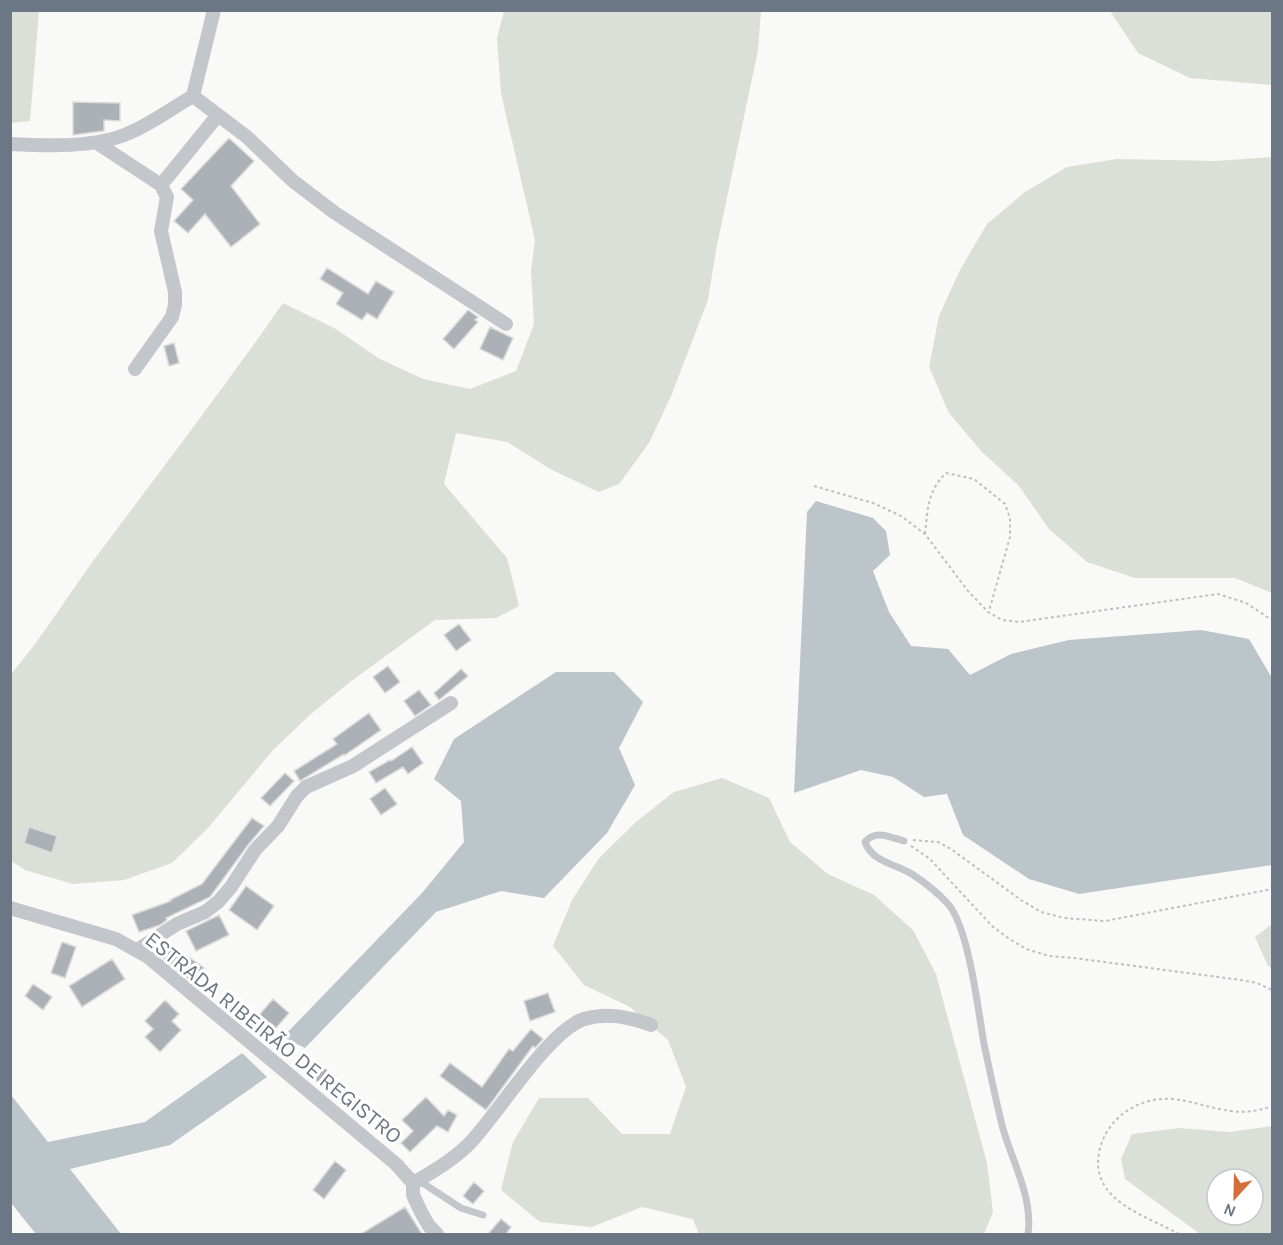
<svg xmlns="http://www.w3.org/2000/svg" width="1283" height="1245" font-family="Karla,sans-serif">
	<rect width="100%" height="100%" fill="#f9f9f7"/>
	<path fill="#dadfd8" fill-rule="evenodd" d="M10 11H39L30 121 11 123Z
		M504 11H761L758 50 716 250 708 300 671 396 649 443 619 484 599 492 552 470 507 442 456 433 444 484 507 558 519 606 496 618 435 620 350 682 311 714 273 750 208 828 172 863 124 880 73 884 25 870 11 861V674C44 636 69 593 99 553 161 470 224 388 283 303L336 329 378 358 423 379 470 389 516 371 534 324 531 271 535 240 501 93 497 38Z
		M1110 11H1272V85L1190 78 1138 53Z
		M1272 157V593L1235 578H1135L1087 562 1049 529 1019 486 982 452 949 413 929 367 939 316 960 270 987 224 1025 192 1067 167 1117 159 1216 161Z
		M722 778 769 798 790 842 828 874 874 895 913 930 936 974 987 1163 993 1212 984 1234H699L693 1219 642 1207 592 1227 540 1222 501 1190 513 1142 539 1098H588L622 1134H670L686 1087 668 1040 630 1007 584 985 553 946 572 900 599 858 636 822 674 792Z
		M1272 924V968L1268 966 1255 937Z
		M1272 1126V1234H1200L1125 1179 1121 1159 1132 1134 1180 1128 1230 1132ZM1217 1179H1253V1215H1217Z"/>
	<path fill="#bcc5ca" d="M816 501 873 518 886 531 890 555 873 571 889 612 911 646 948 649 970 675 1011 654 1069 640 1201 630 1249 639 1272 678V865L1079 894 1029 879 963 835 947 794 924 797 893 777 861 770 794 793 807 512Z
		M556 672H614L643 702 619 748 635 785 607 833 544 898 501 891 436 912 305 1048 283 1037 422 893 464 842 461 801 434 779 454 739Z
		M242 1053 267 1077 170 1145 70 1169 121 1234H36L11 1203V1095L48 1142 145 1122Z"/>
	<path fill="#abb1b7" stroke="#dbdbd9" stroke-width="1.5" d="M73 102 120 103V121L104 120V131L73 135Z
		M229 138 254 161 231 186 260 224 231 247 205 214 188 233 174 221 193 200 181 189Z
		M327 268 368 294 376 281 394 292 377 319 367 313 362 320 336 304 343 293 320 279Z
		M468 310 478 317 475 320 478 322 454 349 443 339Z
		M490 327 513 338 503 360 480 349Z
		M174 343 179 363 169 366 164 346Z
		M459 624 471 640 456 651 444 635Z
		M388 666 400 682 385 693 373 677Z
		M461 669 468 676 439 700 434 693Z
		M419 690 431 705 415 716 404 701Z
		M369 713 381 730 345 755 344 754 300 781 294 771 337 744 333 739Z
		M412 747 423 763 408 774 403 767 376 783 369 772 390 760 391 761Z
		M285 773 294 781 270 806 261 798Z
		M385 788 397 804 381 815 370 799Z
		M252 818 264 826 248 845 210 897 166 918 167 920 160 925 139 932 132 915 171 901 170 900 202 884Z
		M29 827 57 836 52 853 24 843Z
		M246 886 274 906 257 930 229 910Z
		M219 915 229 935 196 951 186 931Z
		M62 942 76 947 65 978 51 973Z
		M168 942 204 968 193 983 159 955Z
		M112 959 125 979 82 1007 69 986Z
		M33 984 52 997 43 1010 25 996Z
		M548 993 555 1012 530 1021 524 1001Z
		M273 999 289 1013 270 1035 254 1021Z
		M165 1000 179 1014 172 1021 181 1030 160 1052 145 1037 153 1029 145 1021Z
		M531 1029 543 1039 535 1048 533 1046 486 1110 440 1076 450 1063 482 1087 509 1049 513 1051Z
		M320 1065 335 1076 327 1088 311 1077Z
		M426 1097 444 1116 448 1110 457 1115 448 1132 437 1126 410 1152 401 1143 413 1131 402 1120Z
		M335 1161 346 1170 324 1199 313 1190Z
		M474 1182 484 1191 473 1204 463 1196Z
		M405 1207 422 1234H361Z
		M501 1219 511 1227 506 1234H488Z"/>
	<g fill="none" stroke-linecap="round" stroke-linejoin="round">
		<path stroke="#bdbfc2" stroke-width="2" stroke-dasharray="3 3" stroke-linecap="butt" d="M814 486 873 503 901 516 925 534 968 591 988 612 1002 620 1019 622 1218 594 1246 603 1272 620
			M925 534C928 508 927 492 946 473L974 479 1005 504 1010 518V537L989 611
			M913 840 938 842 951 849 1021 900 1041 912 1064 918 1105 921 1267 890 1272 887
			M911 846 930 859 992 926 1008 938 1026 949 1049 956 1074 958 1241 980 1257 983 1272 990
			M1179 1234C1147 1216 1090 1201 1099 1153 1105 1119 1138 1096 1173 1099 1193 1101 1212 1109 1232 1111 1246 1113 1258 1111 1272 1106"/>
		<path stroke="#c3c6ca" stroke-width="7" d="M904 841C890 837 875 829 865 842 872 862 896 864 912 874 924 882 938 893 948 904 969 928 978 1010 984 1044 990 1072 996 1101 1003 1129 1013 1163 1033 1198 1028 1234
			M418 1180 461 1208 483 1215"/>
		<path stroke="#c3c6ca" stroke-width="14" d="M193 96 247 137 293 181 335 213 506 324
			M97 143 161 185 167 197 161 231 175 292V305L172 317 135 369
			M10 144C46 146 96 148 129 133 151 124 172 108 193 96L214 10
			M161 185 218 115
			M10 908 116 939 148 957 396 1164 413 1183V1195L421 1212 429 1226 437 1234
			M137 950 177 924 205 912 218 902 231 887 255 850 278 826 297 796 306 787 353 766 451 703
			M413 1183C433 1172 453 1160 469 1144 498 1114 548 1031 584 1019 607 1012 629 1017 651 1025"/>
	</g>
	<g text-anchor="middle" stroke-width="6" stroke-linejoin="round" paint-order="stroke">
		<g font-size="22" fill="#6b7785" stroke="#fff">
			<text transform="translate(274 1037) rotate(39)" y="8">ESTRADA RIBEIRÃO DE REGISTRO</text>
		</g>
	</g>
	<rect width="1283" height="1245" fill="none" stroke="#6b7785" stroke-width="24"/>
	<g transform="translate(1235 1197) rotate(202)"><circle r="28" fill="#ffffff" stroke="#c4c9ce" stroke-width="1.5"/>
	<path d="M0-4.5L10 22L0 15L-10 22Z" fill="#d46f3c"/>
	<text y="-9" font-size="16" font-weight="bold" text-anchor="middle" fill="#6b7785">N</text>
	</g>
</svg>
